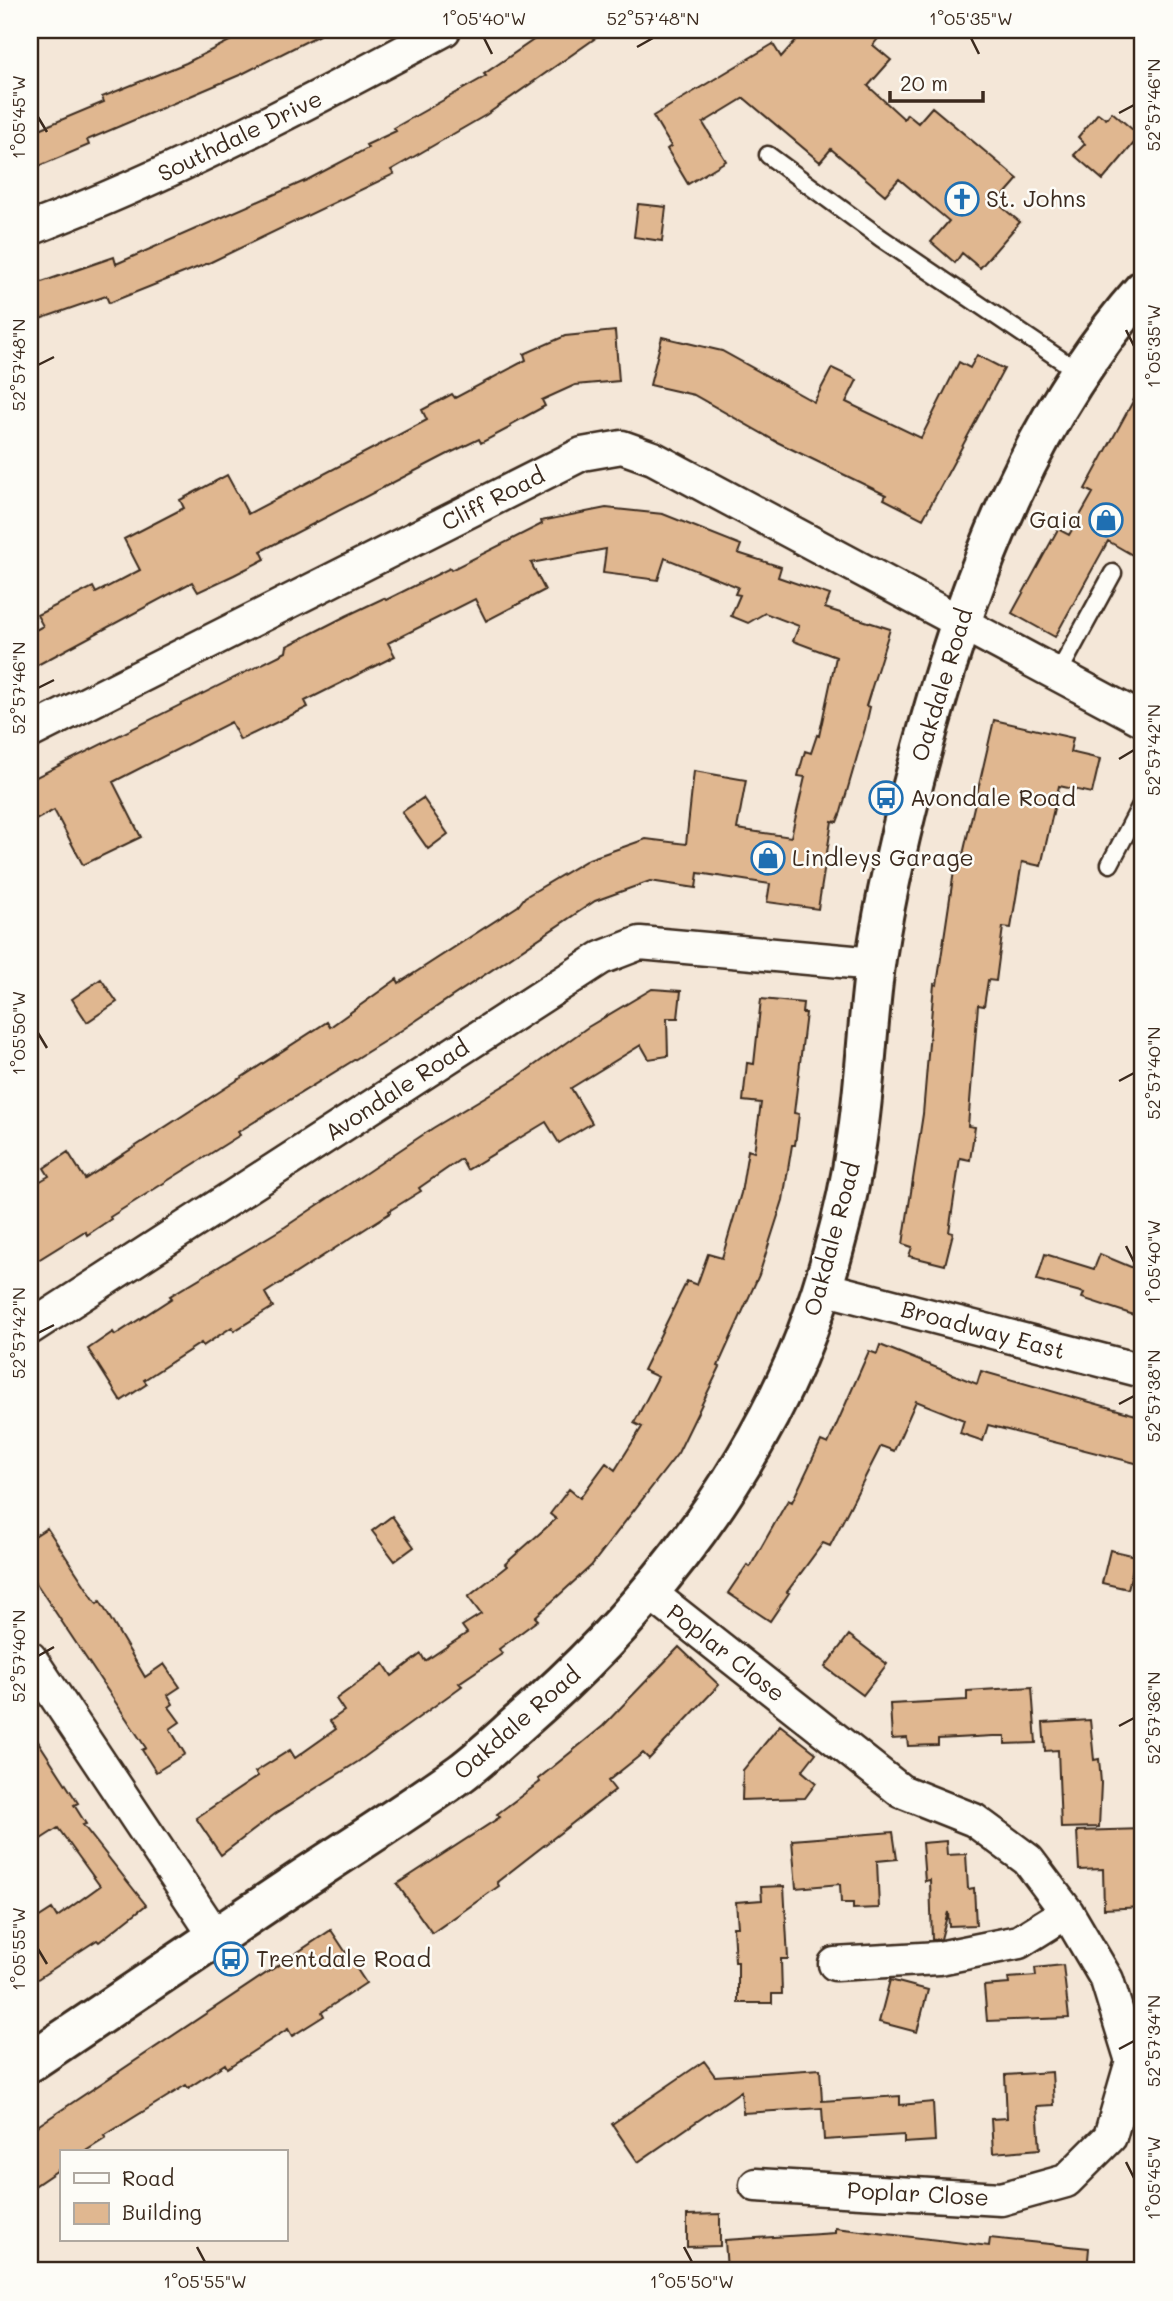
<svg xmlns="http://www.w3.org/2000/svg" width="1173" height="2301" font-family="Mali,sans-serif">
	<rect width="100%" height="100%" fill="#f4e7d8"/>
	<filter id="ink" filterUnits="userSpaceOnUse"><feTurbulence type="fractalNoise" baseFrequency=".0143" numOctaves="2"/><feDisplacementMap in="SourceGraphic" scale="14" xChannelSelector="R" yChannelSelector="G"/><feConvolveMatrix kernelMatrix="1 2 1 2 8 2 1 2 1" color-interpolation-filters="sRGB"/></filter>
	<g filter="url(#ink)">
		<path fill="#e0b790" stroke="#3b2a1e" stroke-width="2" d="M251 30H329L242 74 87 140 89 145 30 170V133L104 102 102 97 186 63Z
			M548 30H607L486 115 391 170 394 174 211 262 109 303 106 296 34 321 30 308V286L114 257 116 264 307 180 368 148 366 145 396 131 394 128 486 76 484 74Z
			M805 30H885L873 45 891 60 868 86 904 119 907 114 918 123 932 107 1018 179 997 203 1020 222 980 268 962 253 955 263 931 242 949 221 899 179 885 195 831 149 820 162 744 98 703 123 726 161 688 184 667 149 671 146 653 116 773 44 781 57Z
			M1112 112 1140 136 1103 180 1074 155 1085 144 1078 137 1098 113 1106 119Z
			M638 204 666 207 662 241 634 237Z
			M615 331 619 381 575 385 542 400 545 406 510 425 511 427 481 443 479 439 446 455 261 551 265 559 234 575 198 592 192 582 30 669V633L43 626 37 615 93 587 96 593 140 570 124 539 184 508 180 500 227 475 248 514 427 420 422 410 452 394 455 398 526 360 524 354 565 336Z
			M662 337 722 351 814 402 832 368 857 380 846 402 921 438 959 362 970 368 977 355 1004 369 923 519 884 499 886 495 777 442 694 395 650 385Z
			M1143 383V561L1108 541 1055 637 1012 613 1058 529 1069 535 1093 493 1085 489Z
			M606 508 663 514 741 545 738 553 781 567 778 577 830 595 825 608 890 629 866 706 870 707 865 729 841 812 837 822 832 821 818 909 767 902 770 884 698 873 696 888 650 881 595 901 396 1034 238 1132 240 1135 110 1217 111 1219 87 1235 85 1231 30 1265V1187L49 1176 44 1168 68 1152 85 1179 327 1022 330 1027 397 979 399 983 518 906 525 897 589 859 646 839 686 844 694 771 746 780 737 829 791 837 805 777 798 776 805 751 811 753 817 735 819 736 836 657 793 641 799 626 765 613 748 623 731 616 740 595 735 594 738 587 665 558 658 580 603 573 606 549 531 563 545 590 486 621 475 599 388 643 395 656 305 701 308 707 240 740 231 722 113 782 141 837 83 865 54 810 30 823V780L286 652 287 646 346 616 384 598 386 600 450 568 451 570 542 524 541 521Z
			M994 720 1073 738 1070 752 1100 759 1092 793 1059 786 1041 866 1022 862 1011 928 1003 927 996 981 988 980 984 1006 978 1005 968 1126 975 1127 970 1160 960 1158 949 1232 953 1233 945 1265 909 1256 912 1247 903 1244 923 1114 934 984 937 985 954 871 959 872Z
			M423 798 448 834 428 849 402 812Z
			M101 979 117 1002 87 1022 72 999Z
			M652 989 681 991 678 1018H667L668 1056 649 1059 641 1045 571 1088 592 1123 559 1143 546 1122 467 1170 461 1159 419 1188 421 1191 389 1211 390 1213 265 1293 273 1307 234 1331 232 1327 203 1346 201 1343 144 1380 147 1384 121 1401 88 1349 113 1332 115 1335 172 1298 170 1296 285 1227 433 1128 518 1077 588 1027Z
			M761 999 803 1003 802 1013H806L794 1113 799 1114 795 1145H792L783 1200 759 1275 718 1366 720 1367 678 1453 591 1566 535 1617 538 1620 499 1649 502 1654 459 1683 462 1686 359 1761 275 1814 221 1855 196 1818 258 1776 255 1772 290 1750 295 1758 336 1729 330 1721 344 1711 336 1699 384 1664 392 1676 421 1654 425 1661 467 1633 462 1626 481 1614 468 1597 507 1566 505 1564 556 1519 550 1514 569 1489 580 1498 606 1463 615 1470 642 1427 634 1423 658 1377 643 1370 687 1281 697 1285 708 1254 722 1258 741 1193 748 1150 754 1152 761 1103 743 1101 747 1063 754 1064Z
			M1045 1254 1094 1269 1100 1254 1143 1272V1318L1082 1298 1084 1293 1037 1280Z
			M880 1345 977 1384 981 1371 1143 1417V1465L988 1425 983 1441 960 1433 964 1420 916 1401 894 1451 881 1446 830 1546 823 1543 787 1592 789 1593 770 1621 728 1593 747 1565 750 1567 788 1500 792 1502 821 1441 828 1444 869 1351 877 1354Z
			M392 1516 414 1547 395 1561 372 1531Z
			M47 1528 97 1604 100 1601 145 1677 164 1664 180 1687 168 1695 173 1704 169 1707 180 1722 170 1729 185 1754 156 1772 142 1750 146 1748 30 1574V1539Z
			M1110 1550 1136 1556 1128 1589 1102 1583Z
			M849 1635 887 1664 863 1695 825 1667Z
			M679 1647 719 1685 649 1759 643 1753 608 1781 615 1790 497 1882 499 1886 432 1933 397 1884 500 1817 497 1814 540 1782 538 1779 603 1726Z
			M1032 1687 1036 1743 1005 1744V1736H993L938 1739V1745L908 1746 907 1738 892 1739 890 1704 967 1700V1691Z
			M1090 1720 1094 1760 1099 1759 1101 1783 1099 1827 1061 1828 1058 1750 1045 1751 1043 1723Z
			M780 1725 816 1753 802 1771 816 1783 805 1798 742 1800 743 1770Z
			M30 1729 78 1803 74 1805 86 1824 83 1825 146 1905 99 1942 97 1940 30 1984V1923L52 1909 57 1917 100 1886 58 1828 30 1846Z
			M1143 1829V1907L1104 1909 1103 1869 1079 1870 1077 1831Z
			M893 1832 897 1859 877 1861 879 1908 853 1909V1903H841L840 1884 796 1888 792 1840Z
			M946 1841 947 1855 966 1854 968 1889 974 1888 976 1925 949 1926 948 1912 941 1939 932 1940 930 1880 925 1881 922 1843Z
			M784 1886 788 1959H781L782 1994H772V2003H738V1962H735L733 1927H738L736 1902 762 1900 761 1887Z
			M331 1930 366 1983 322 2012 324 2016 292 2036 288 2029 227 2068 225 2064 188 2088 186 2085 104 2136 106 2138 84 2152H61V2168L30 2189V2131Z
			M1063 1965 1069 2018 987 2021 984 1986 1009 1984 1008 1978 1036 1976 1035 1968Z
			M890 1980 928 1990 917 2032 879 2022Z
			M704 2061 715 2076 820 2069 822 2101 900 2096V2105L933 2102 935 2141 904 2143V2135L824 2140 822 2108 743 2113 741 2091 638 2162 612 2124Z
			M1052 2072 1054 2105 1037 2106 1040 2149 993 2153 991 2119 1007 2118 1005 2075Z
			M720 2214V2246L687 2247V2215Z
			M835 2228 989 2246 990 2238 1089 2248 1087 2271H895L827 2264 828 2271H727L725 2240 835 2233Z"/>
		<g fill="none" stroke-linecap="round" stroke-linejoin="round">
			<defs>
				<path id="service" d="M768 155 881 238 1079 372
					M1058 674 1113 573
					M1110 864 1143 801"/>
				<path id="minor" d="M30 229C174 174 309 103 444 30
					M30 732 582 454 622 447 653 458 1143 720
					M823 1288 1143 1371
					M30 1328 601 958 640 943 875 964
					M649 1592 901 1791 974 1820 1028 1860 1067 1912 1107 1980 1132 2061 1110 2137 1066 2181 1001 2199 756 2185
					M30 1658 216 1937
					M835 1964 939 1958 1019 1942 1067 1912"/>
				<path id="tertiary" d="M30 2062C115 2005 201 1947 286 1890 344 1851 404 1814 461 1773 481 1758 500 1740 519 1723 635 1623 736 1499 797 1357 823 1296 847 1210 856 1145 866 1083 867 1020 876 958 888 878 908 800 930 722 974 567 1035 412 1143 290"/>
			</defs>
			<use href="#service" stroke="#3b2a1e" stroke-width="21"/>
			<use href="#minor" stroke="#3b2a1e" stroke-width="37"/>
			<use href="#tertiary" stroke="#3b2a1e" stroke-width="44"/>
			<use href="#service" stroke="#fdfcf7" stroke-width="16"/>
			<use href="#minor" stroke="#fdfcf7" stroke-width="32"/>
			<use href="#tertiary" stroke="#fdfcf7" stroke-width="38"/>
		</g>
	</g>
	<path fill="none" stroke="#3b2a1e" stroke-width="2.5" d="M484 38 492 54M971 38 979 54M637 47 653 38M1119 113 1134 105M38 117 47 132M1126 330 1134 346M38 365 54 357M38 688 54 680M1119 759 1134 750M38 1033 47 1048M1119 1081 1134 1073M1126 1246 1134 1262M38 1333 54 1325M1119 1404 1134 1396M38 1656 54 1647M1119 1726 1134 1718M38 1949 47 1964M1119 2049 1134 2041M1126 2162 1134 2178M197 2247 205 2262M684 2247 692 2262"/>
	<defs>
		<symbol id="church-ring" viewBox="-11 -11 22 22"><circle r="9.5" fill="#fdfcf7" stroke="#1f6fb2" stroke-width="1.5"/><path d="M-1.2-6h2.4v3.5h3.3v2.4h-3.3V6h-2.4V-.1h-3.3v-2.4h3.3Z" fill="#1f6fb2"/></symbol>
		<symbol id="shop-ring" viewBox="-11 -11 22 22"><circle r="9.5" fill="#fdfcf7" stroke="#1f6fb2" stroke-width="1.5"/><path d="M-5-2.5h2.3a2.7 3.5 0 0 1 5.4 0H5L5.5 6h-11ZM-1.5-2.5h3a1.5 2.3 0 0 0-3 0Z" fill="#1f6fb2"/></symbol>
		<symbol id="bus-ring" viewBox="-11 -11 22 22"><circle r="9.5" fill="#fdfcf7" stroke="#1f6fb2" stroke-width="1.5"/><path d="M-5-6H5V4H4V6H2V4H-2V6H-4V4H-5ZM-3.5-4V0h7V-4ZM-3.5 1.2v1.5H-2V1.2ZM2 1.2v1.5H3.5V1.2Z" fill="#1f6fb2"/></symbol>
	</defs>
	<g fill-rule="evenodd">
		<use href="#church-ring" x="943" y="180" width="38" height="38"/>
		<use href="#shop-ring" x="1087" y="501" width="38" height="38"/>
		<use href="#bus-ring" x="867" y="779" width="38" height="38"/>
		<use href="#shop-ring" x="749" y="839" width="38" height="38"/>
		<use href="#bus-ring" x="212" y="1940" width="38" height="38"/>
	</g>
	<g text-anchor="middle" stroke-width="5" stroke-linejoin="round" paint-order="stroke">
		<g font-size="23" fill="#3b2a1e" stroke="#fdfcf7">
			<text transform="translate(240 136) rotate(-26)" y="8">Southdale Drive</text>
			<text transform="translate(493 499) rotate(-27)" y="8">Cliff Road</text>
			<text transform="translate(942 685) rotate(-73)" y="8">Oakdale Road</text>
			<text transform="translate(397 1090) rotate(-33)" y="8">Avondale Road</text>
			<text transform="translate(832 1239) rotate(-75)" y="8">Oakdale Road</text>
			<text transform="translate(983 1330) rotate(15)" y="8">Broadway East</text>
			<text transform="translate(726 1653) rotate(38)" y="8">Poplar Close</text>
			<text transform="translate(517 1723) rotate(-41)" y="8">Oakdale Road</text>
			<text transform="translate(918 2194) rotate(3)" y="8">Poplar Close</text>
		</g>
		<g font-size="23" fill="#3b2a1e" stroke="#fdfcf7" text-anchor="start">
			<text x="986" y="207">St. Johns</text>
			<text x="1082" y="528" text-anchor="end">Gaia</text>
			<text x="910" y="806">Avondale Road</text>
			<text x="792" y="866">Lindleys Garage</text>
			<text x="256" y="1967">Trentdale Road</text>
		</g>
	</g>
	<rect width="1173" height="2301" fill="none" stroke="#fdfcf7" stroke-width="77"/>
	<rect x="60" y="2150" width="228" height="91" fill="#fdfcf7" stroke="#afa8a0" stroke-width="2"/>
	<rect x="74" y="2173" width="35" height="10" fill="#fdfcf7" stroke="#afa8a0" stroke-width="2"/>
	<text x="122" y="2186" font-size="21" fill="#3b2a1e">Road</text>
	<rect x="74" y="2203" width="35" height="21" fill="#e0b790" stroke="#afa8a0" stroke-width="2"/>
	<text x="122" y="2220" font-size="21" fill="#3b2a1e">Building</text>
	<path d="M890 91v10h93v-10" fill="none" stroke="#3b2a1e" stroke-width="3.5"/>
	<text x="900" y="91" font-size="21" fill="#3b2a1e" stroke="#fdfcf7" stroke-width="5" paint-order="stroke">20 m</text>
	<rect x="38" y="38" width="1096" height="2224" fill="none" stroke="#3b2a1e" stroke-width="2.5"/>
	<g font-size="18" text-anchor="middle" fill="#3b2a1e">
		<text x="484" y="25">1°05'40"W</text>
		<text x="653" y="25">52°57'48"N</text>
		<text x="971" y="25">1°05'35"W</text>
		<text transform="translate(1154 105) rotate(-90)" y="6">52°57'46"N</text>
		<text transform="translate(19 117) rotate(-90)" y="6">1°05'45"W</text>
		<text transform="translate(1154 346) rotate(-90)" y="6">1°05'35"W</text>
		<text transform="translate(19 365) rotate(-90)" y="6">52°57'48"N</text>
		<text transform="translate(19 688) rotate(-90)" y="6">52°57'46"N</text>
		<text transform="translate(1154 750) rotate(-90)" y="6">52°57'42"N</text>
		<text transform="translate(19 1033) rotate(-90)" y="6">1°05'50"W</text>
		<text transform="translate(1154 1073) rotate(-90)" y="6">52°57'40"N</text>
		<text transform="translate(1154 1262) rotate(-90)" y="6">1°05'40"W</text>
		<text transform="translate(19 1333) rotate(-90)" y="6">52°57'42"N</text>
		<text transform="translate(1154 1396) rotate(-90)" y="6">52°57'38"N</text>
		<text transform="translate(19 1656) rotate(-90)" y="6">52°57'40"N</text>
		<text transform="translate(1154 1718) rotate(-90)" y="6">52°57'36"N</text>
		<text transform="translate(19 1949) rotate(-90)" y="6">1°05'55"W</text>
		<text transform="translate(1154 2041) rotate(-90)" y="6">52°57'34"N</text>
		<text transform="translate(1154 2178) rotate(-90)" y="6">1°05'45"W</text>
		<text x="205" y="2288">1°05'55"W</text>
		<text x="692" y="2288">1°05'50"W</text>
	</g>
</svg>
